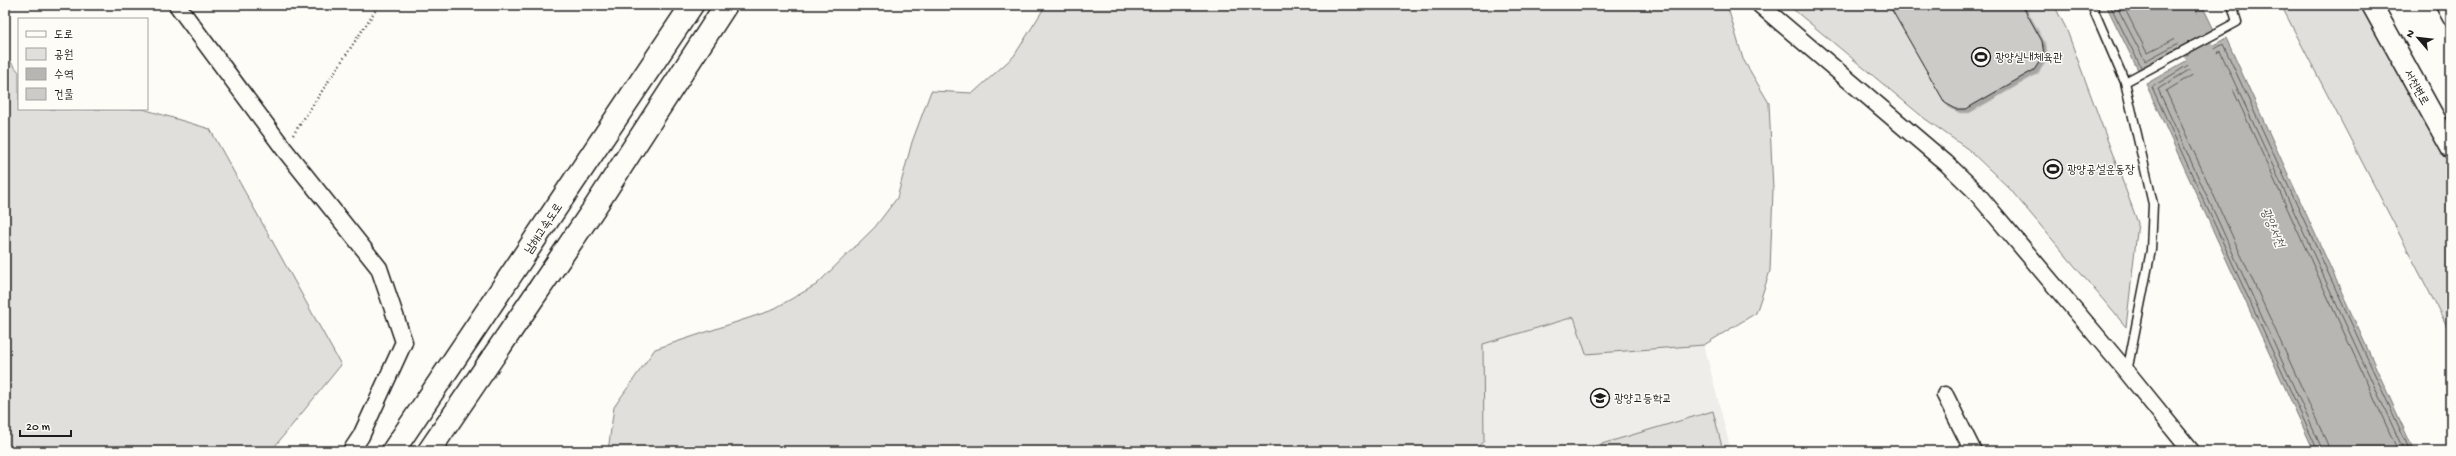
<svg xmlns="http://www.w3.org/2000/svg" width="2456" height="456" font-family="'Gochi Hand','Poor Story',sans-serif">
	<defs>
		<filter id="shadow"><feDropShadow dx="3.5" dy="3.5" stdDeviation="0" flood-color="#0004"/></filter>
	</defs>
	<rect width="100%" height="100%" fill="#fdfcf7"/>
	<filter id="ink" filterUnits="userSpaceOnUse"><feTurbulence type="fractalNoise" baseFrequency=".025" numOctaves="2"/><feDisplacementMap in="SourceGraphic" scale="8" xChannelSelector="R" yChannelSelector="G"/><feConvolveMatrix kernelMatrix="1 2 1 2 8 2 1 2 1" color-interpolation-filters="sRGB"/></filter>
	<g filter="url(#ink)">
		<path fill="#eeede9" d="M1574 317 1586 354 1704 345 1731 451H1473L1484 441 1483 344Z"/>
		<path fill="#e0dfdb" stroke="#7e7e7c" d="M1046 5H1725L1728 8 1743 59 1769 103 1773 190 1770 271 1756 313 1704 345 1586 354 1574 317 1483 344 1484 441 1473 451H608L614 407 655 349 770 311 816 285 875 227 897 198 912 142 931 91 973 93 1014 56Z
			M1788 5H2054L2066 28 2138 223 2126 327 2009 188 1969 150 1924 118Z
			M2281 5H2366L2451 163V334Z
			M5 55 19 72V109H143L210 129 341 365 271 451H5Z
			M1713 411 1723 451H1578Z"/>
		<path fill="#b7b6b2" stroke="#797876" d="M2106 5H2202L2216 34 2140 74Z
			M2226 38 2414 451H2314L2146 84Z"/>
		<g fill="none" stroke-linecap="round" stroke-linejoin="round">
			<path stroke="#5a5a58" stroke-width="1" d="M2110 5 2141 67
				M2116 5 2145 61 2203 30 2194 5
				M2123 5 2147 53 2195 28 2188 5
				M2318 451 2152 87 2223 44 2410 451
				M2323 451 2158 89 2220 51 2404 451
				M2329 451 2327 443 2166 91 2217 60 2220 61 2398 451"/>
			<path stroke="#b7b6b2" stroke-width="31" d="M2176 5 2218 91"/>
		</g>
		<path fill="#cccbc8" stroke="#1c1c1c" filter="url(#shadow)" d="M1889 5H2022L2042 41 2044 55 2034 70 1966 109H1956L1945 103Z"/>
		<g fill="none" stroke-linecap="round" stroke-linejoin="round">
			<defs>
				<path id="service" d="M2092 6 2125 82
					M2127 372 2151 250 2153 204 2125 82 2237 22 2232 5"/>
				<path id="minor" d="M177 5 284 149 379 268 404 342 361 436 351 451
					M1760 5 1946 163 1974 190 2127 372 2191 451
					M2444 5 2451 18
					M1945 395 1973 451"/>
				<path id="tertiary" d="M2372 5 2451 148"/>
				<path id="motorway" d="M393 451 692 5
					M429 451 595 207 726 5"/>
			</defs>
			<use href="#service" stroke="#1c1c1c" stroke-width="11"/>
			<use href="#minor" stroke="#1c1c1c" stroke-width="19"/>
			<use href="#tertiary" stroke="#1c1c1c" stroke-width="23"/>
			<use href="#motorway" stroke="#1c1c1c" stroke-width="25"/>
			<path stroke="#1c1c1c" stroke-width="2.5" stroke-dasharray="1 3" stroke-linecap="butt" d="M293 135 379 5"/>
			<use href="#service" stroke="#fdfcf7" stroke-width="8"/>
			<use href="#minor" stroke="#fdfcf7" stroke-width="16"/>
			<use href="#tertiary" stroke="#fdfcf7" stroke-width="20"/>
			<use href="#motorway" stroke="#fdfcf7" stroke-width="22"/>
		</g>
	</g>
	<defs>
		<symbol id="stadium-ring" viewBox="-11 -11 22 22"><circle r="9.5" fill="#fdfcf7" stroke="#1c1c1c" stroke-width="1.5"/><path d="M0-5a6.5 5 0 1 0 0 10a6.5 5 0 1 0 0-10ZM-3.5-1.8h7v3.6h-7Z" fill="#1c1c1c"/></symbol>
		<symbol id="school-ring" viewBox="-11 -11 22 22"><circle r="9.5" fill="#fdfcf7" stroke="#1c1c1c" stroke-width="1.5"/><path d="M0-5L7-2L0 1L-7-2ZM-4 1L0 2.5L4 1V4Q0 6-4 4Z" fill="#1c1c1c"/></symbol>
	</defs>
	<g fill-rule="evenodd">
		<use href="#stadium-ring" x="1970" y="46" width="22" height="22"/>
		<use href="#stadium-ring" x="2042" y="158" width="22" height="22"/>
		<use href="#school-ring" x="1589" y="387" width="22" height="22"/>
	</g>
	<g text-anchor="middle" stroke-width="3" stroke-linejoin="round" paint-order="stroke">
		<g font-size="12" fill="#1c1c1c" stroke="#fdfcf7" text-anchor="start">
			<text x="1995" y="61">광양실내체육관</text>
			<text x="2067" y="173">광양공설운동장</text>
			<text x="1614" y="402">광양고등학교</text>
		</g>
		<g font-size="12" fill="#1c1c1c" stroke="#fdfcf7">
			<text transform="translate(2417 87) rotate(61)" y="4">서천변로</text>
			<text transform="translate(543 228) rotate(-56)" y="4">남해고속도로</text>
		</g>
		<g font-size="13" font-style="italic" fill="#5a5a58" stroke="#fdfcf7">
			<text transform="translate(2274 227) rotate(67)" y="5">광양서천</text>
		</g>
	</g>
	<rect width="2456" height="456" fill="none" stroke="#fdfcf7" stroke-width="20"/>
	<rect x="10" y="10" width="2436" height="436" fill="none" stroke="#1c1c1c" stroke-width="1.5" filter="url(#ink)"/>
	<rect x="18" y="18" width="130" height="92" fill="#fdfcf7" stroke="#a3a29f"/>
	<rect x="26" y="31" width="20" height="6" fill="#fdfcf7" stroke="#a3a29f"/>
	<text x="54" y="38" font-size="12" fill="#1c1c1c">도로</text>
	<rect x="26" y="48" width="20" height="12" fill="#e0dfdb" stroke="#a3a29f"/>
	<text x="54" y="58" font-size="12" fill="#1c1c1c">공원</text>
	<rect x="26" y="68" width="20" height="12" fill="#b7b6b2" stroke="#a3a29f"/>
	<text x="54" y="78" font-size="12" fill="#1c1c1c">수역</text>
	<rect x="26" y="88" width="20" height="12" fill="#cccbc8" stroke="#a3a29f"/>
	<text x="54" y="98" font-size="12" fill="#1c1c1c">건물</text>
	<g transform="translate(2418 38) rotate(298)" stroke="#fdfcf7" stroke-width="3" paint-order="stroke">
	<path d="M0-3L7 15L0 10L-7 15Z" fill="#1c1c1c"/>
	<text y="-6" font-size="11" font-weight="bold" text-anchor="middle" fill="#1c1c1c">N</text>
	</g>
	<path d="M20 430v6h51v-6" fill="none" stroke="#1c1c1c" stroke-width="2"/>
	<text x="26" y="430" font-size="12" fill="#1c1c1c" stroke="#fdfcf7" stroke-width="3" paint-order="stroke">20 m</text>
</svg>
